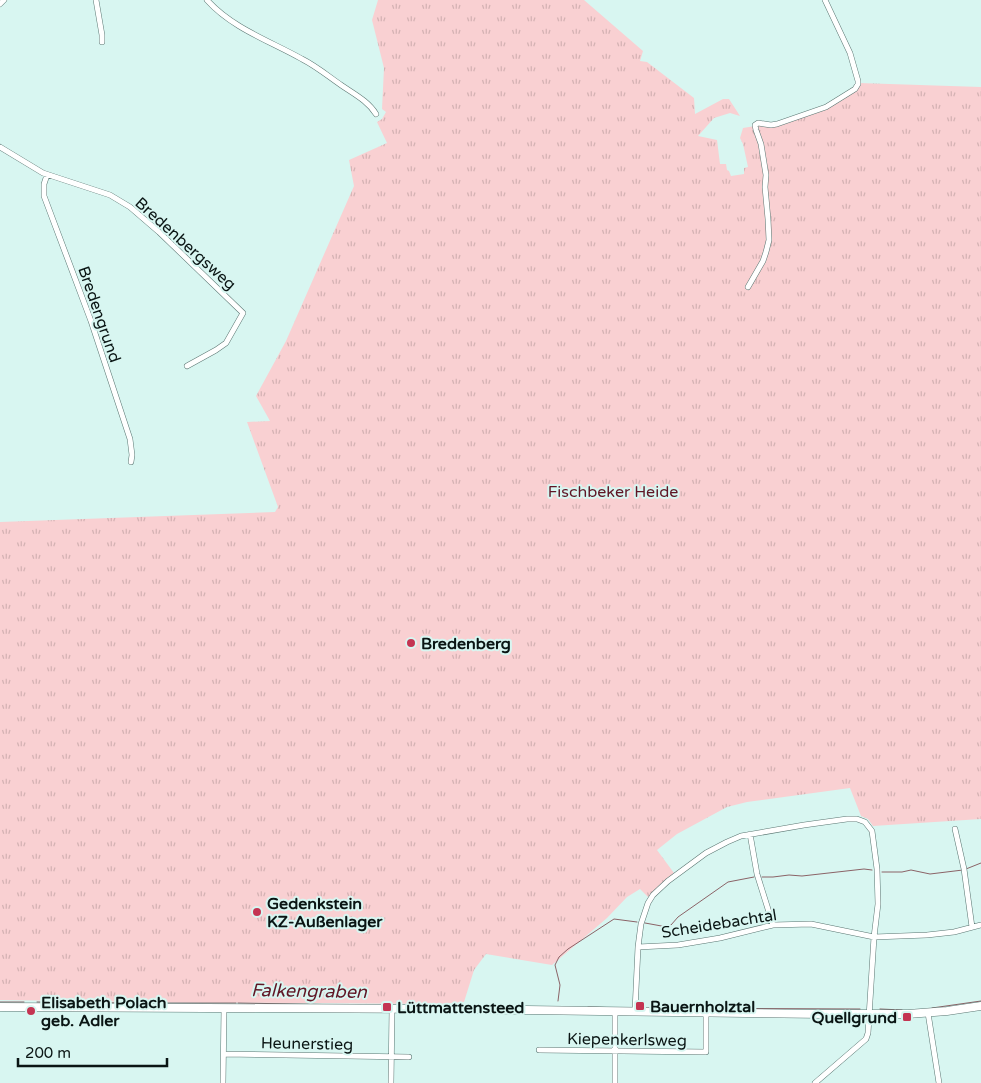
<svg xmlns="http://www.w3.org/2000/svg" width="981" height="1083" font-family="'Varela Round',sans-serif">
	<defs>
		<pattern id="park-tufts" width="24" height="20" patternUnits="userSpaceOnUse" patternTransform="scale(1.25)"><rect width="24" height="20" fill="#f9d0d2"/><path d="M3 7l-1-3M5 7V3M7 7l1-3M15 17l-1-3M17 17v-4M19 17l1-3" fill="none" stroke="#d4b2b3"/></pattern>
	</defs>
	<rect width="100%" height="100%" fill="#d8f6f1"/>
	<path fill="url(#park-tufts)" d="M378 0H584L643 51 640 61 647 62 694 98 695 114 723 99H729L740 116 730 113 714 118 698 136 717 140 720 164H726L727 170 729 171 731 176 744 174V168L748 167 743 144 740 138 743 128 755 126 756 124 770 125 821 109 855 89 859 83 981 87V819L873 826 868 819 861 816 850 788 747 802 727 807 677 834 657 850 674 873 648 897 640 889 627 897 607 918 552 965 486 954 474 970 464 1002 441 1004 148 1002 0 1000V522L275 512 278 507 247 422 270 421 256 396 286 341 354 186 349 160 387 143 377 122 382 119 386 112 382 109 384 68 372 20Z"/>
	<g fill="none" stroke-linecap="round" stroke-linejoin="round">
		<path stroke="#8b6367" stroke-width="1" d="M966 869 981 863
			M882 872H902L911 870 930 874 963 870
			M762 877H773L789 875 802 876 864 869 872 870
			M645 923 667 927 671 925 678 917 728 882 754 877
			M558 1001 560 985 555 965 559 957 568 949 614 919 637 922
			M0 1002H24
			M37 1002 131 1003C137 1000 145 1000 151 1003H236
			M238 1003 350 1005
			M588 1007 624 1008
			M646 1008 860 1009
			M932 1008 981 1001
			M880 1009 902 1010"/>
		<defs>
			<path id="street" d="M96 0 102 35V42
				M207 0C232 28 270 41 302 59 316 66 328 76 341 85 354 94 368 101 376 114
				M0 4 4 0
				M0 147 43 173 110 195 130 207 159 232 243 313 226 343 216 350 187 366
				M47 175 44 184V196L91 321 130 439 132 455 131 462
				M748 287 763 261 766 252 769 240 768 219 765 187 766 175 761 144 756 130 755 125 758 123 771 125 777 124 826 107 855 89 858 84V81L850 53 825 0
				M955 829 964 869 972 927
				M750 834 757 874 773 925
				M638 947 678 945 720 938 773 925 811 924 874 937 927 935 954 932 981 925
				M635 1011 638 947 641 924 648 903 653 895 668 881 706 853 727 842 741 836 804 825 847 819H857L865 822 872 831 877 869 878 904 874 937 868 1033 866 1039 815 1083
				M928 1013 939 1083
				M539 1050 706 1052V1013
				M224 1054 409 1057
				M223 1083 224 1009
				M391 1083 392 1009
				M615 1083V1011"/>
			<path id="secondary" d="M0 1007 455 1009 824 1014H908L947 1011 981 1006"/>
		</defs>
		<use href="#street" stroke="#5a7672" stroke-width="6"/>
		<use href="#secondary" stroke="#5a7672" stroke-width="9"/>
		<use href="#street" stroke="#fff" stroke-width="5"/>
		<use href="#secondary" stroke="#fff" stroke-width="8"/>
	</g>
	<g fill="#c43452" stroke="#d8f6f1" stroke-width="2">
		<circle cx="411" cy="643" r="5"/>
		<circle cx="257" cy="912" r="5"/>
		<rect x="635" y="1001" width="10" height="10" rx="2.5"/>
		<rect x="382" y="1002" width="10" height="10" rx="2.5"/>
		<circle cx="31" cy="1011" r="5"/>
		<rect x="902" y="1012" width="10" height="10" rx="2.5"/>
	</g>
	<g text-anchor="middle" stroke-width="4" stroke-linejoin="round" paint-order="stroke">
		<g font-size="16" fill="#0a1514" stroke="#d8f6f1">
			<text transform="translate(186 243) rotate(42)" y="6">Bredenbergsweg</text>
			<text transform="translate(100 314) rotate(71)" y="6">Bredengrund</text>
			<text transform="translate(719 923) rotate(-9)" y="6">Scheidebachtal</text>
			<text transform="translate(627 1039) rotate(1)" y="6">Kiepenkerlsweg</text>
			<text transform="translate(307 1043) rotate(1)" y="6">Heunerstieg</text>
		</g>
		<g font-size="16" fill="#5f1625" stroke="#d8f6f1">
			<text x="613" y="497">Fischbeker Heide</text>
		</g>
		<g font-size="16" font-weight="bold" fill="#0a1514" stroke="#d8f6f1" text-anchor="start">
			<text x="421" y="649">Bredenberg</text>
			<text x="267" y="909">Gedenkstein<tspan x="267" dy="18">KZ-Außenlager</tspan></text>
			<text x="41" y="1008">Elisabeth Polach<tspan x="41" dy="18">geb. Adler</tspan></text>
			<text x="650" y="1012">Bauernholztal</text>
			<text x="397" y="1013">Lüttmattensteed</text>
			<text x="897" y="1023" text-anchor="end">Quellgrund</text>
		</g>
		<g font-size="18" font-style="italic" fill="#601625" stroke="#d8f6f1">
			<text transform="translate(309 991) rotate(1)" y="6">Falkengraben</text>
		</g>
	</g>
	<path d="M18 1058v8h149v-8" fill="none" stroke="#0a1514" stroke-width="2.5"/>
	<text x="25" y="1058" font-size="15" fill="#0a1514" stroke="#d8f6f1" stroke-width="4" paint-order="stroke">200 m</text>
</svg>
